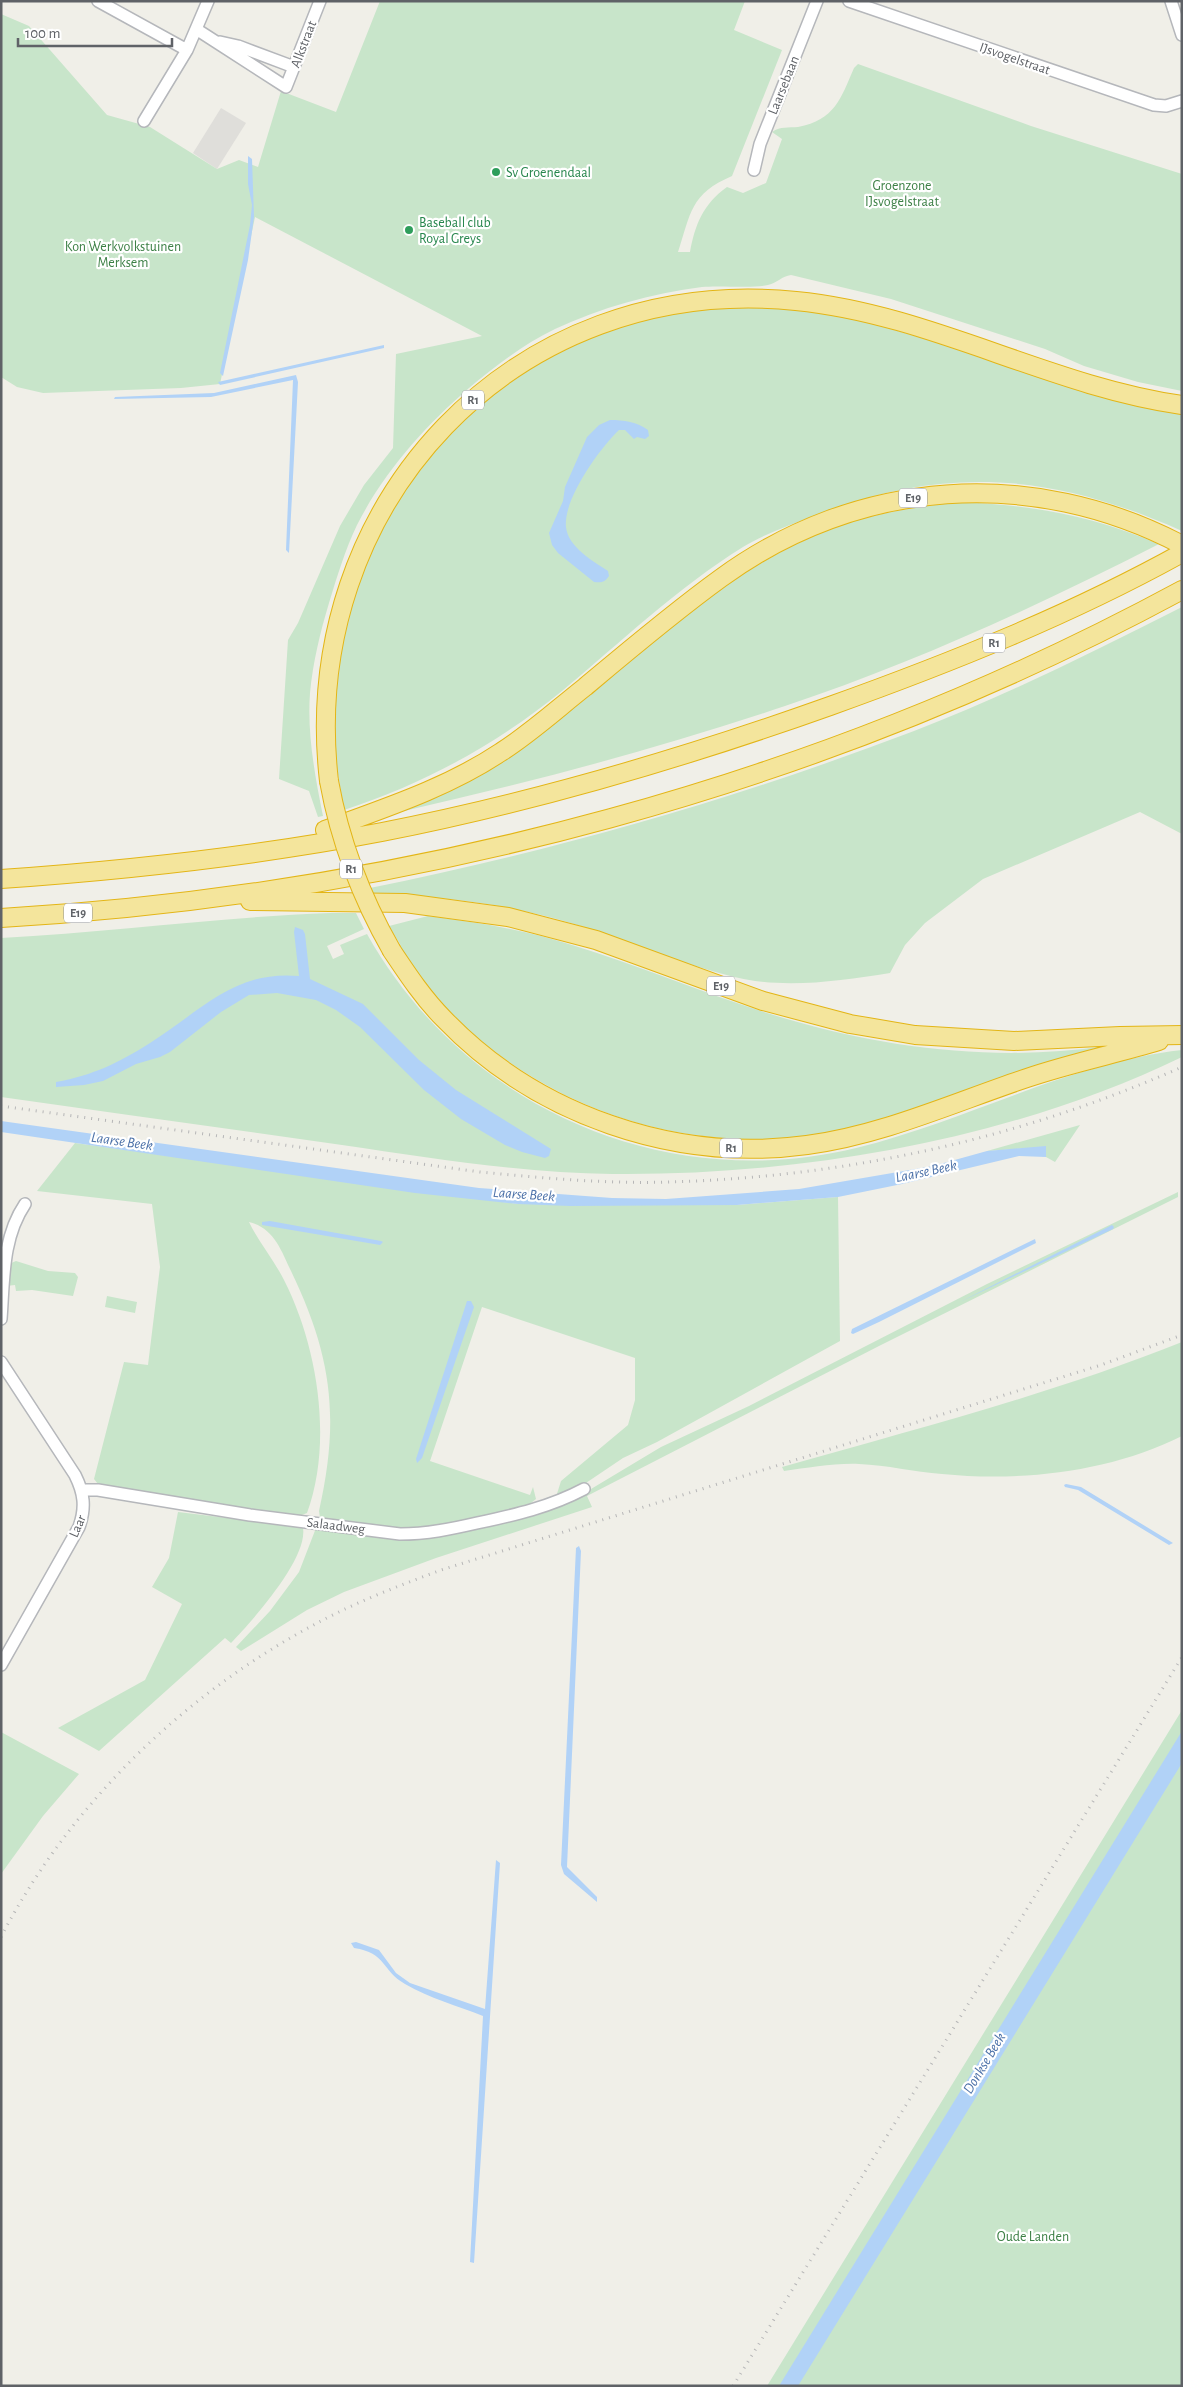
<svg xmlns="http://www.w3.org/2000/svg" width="1183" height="2387" font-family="'Alegreya Sans',sans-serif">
	<rect width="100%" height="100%" fill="#f0efe8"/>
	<path fill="#dfdeda" d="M221 108 246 123 217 169 193 153Z"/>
	<path fill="#c8e5ca" d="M380 1H745L734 30 782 50 732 176C690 194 691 213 678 252H690C695 225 703 204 727 187L743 193 766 183 782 139 772 132C781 126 788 128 798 127 835 120 841 98 854 68L858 64 1031 126 1182 174V391L1138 382 1084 366 1045 349 891 299 791 275C782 276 777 283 768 285 752 289 721 285 702 287 652 293 600 308 555 329 524 344 495 366 469 388 424 427 384 472 357 525 345 550 337 577 329 603 320 633 313 662 310 693 307 734 315 776 323 816L318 817 309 791 279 779 288 640 298 623 340 526 364 485 393 448 396 354 482 336 255 217 220 384 181 388 43 393 17 387 1 377V14L29 26 107 115 150 127 217 169 239 160 258 167 281 91 336 112Z
		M707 305 809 310 859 320 1182 412V531C1055 474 947 464 816 515 791 525 766 533 743 547 677 588 621 642 562 691 497 744 424 784 344 810L332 738 335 672 361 571 396 501 424 458 468 414 506 383 549 355 598 335 659 314Z
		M959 502C1032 505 1090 515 1159 544 1038 606 914 663 785 706 660 748 533 782 404 811 469 780 531 742 588 697 604 684 620 669 636 655 695 605 760 556 833 528 873 513 916 507 959 502Z
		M1182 607V834L1140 812 983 879 925 923 905 945 890 973C846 980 799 987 755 981 695 971 632 941 574 924 509 904 441 896 373 894L370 888C557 850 736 799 914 731 1006 696 1094 651 1182 607Z
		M331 913H356L364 929 327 946 333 959 344 954 340 945 367 934C464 1107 663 1195 856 1148 967 1121 1068 1063 1182 1050V1057C1011 1140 801 1176 612 1174 522 1173 431 1158 342 1145 229 1129 115 1113 1 1097V938C112 932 221 917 331 913Z
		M428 916C477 922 525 930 572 945 645 967 714 998 787 1019 888 1049 1001 1062 1105 1046 1053 1061 1002 1078 951 1096 917 1107 884 1120 849 1128 702 1163 550 1115 445 1008 427 990 414 968 399 948L401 946 389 926Z
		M1080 1125 1055 1162 1046 1157V1147L987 1151Z
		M75 1143 518 1204 737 1205 838 1197 840 1341 657 1442 623 1458 580 1487 556 1497 561 1481 628 1425 635 1400V1358L482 1307 430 1461 530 1495 533 1487 536 1499 522 1510 415 1531 324 1520 320 1518 319 1511C340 1418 332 1356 291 1271 281 1250 274 1228 249 1222 258 1241 274 1260 284 1280 318 1347 333 1442 307 1513L299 1516 228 1507 98 1484 94 1479 124 1362 148 1365 160 1267 152 1204 37 1191Z
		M1178 1192V1197L879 1346 587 1496 592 1507 436 1558 344 1592 307 1610 241 1651 236 1647 270 1611 299 1572 316 1528 464 1529 538 1515 576 1498 661 1447 749 1406 987 1284Z
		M16 1261 48 1271 75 1273 78 1277 73 1296 32 1290 16 1291 15 1285 6 1286 9 1264Z
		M107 1296 137 1302 135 1313 105 1307Z
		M1182 1342V1436C1110 1472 1021 1482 942 1474 914 1472 887 1465 859 1464 834 1463 808 1468 784 1471L782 1467C916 1429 1052 1394 1182 1342Z
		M178 1512 300 1527 303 1528C308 1559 252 1621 231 1643L225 1638 99 1751 58 1728 145 1680 182 1604 152 1587 169 1558Z
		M1182 1710V2386H767Z
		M1 1732 79 1774 43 1816 1 1874Z"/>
	<path fill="#b1d2f7" d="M248 156 252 159 254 217 248 260 223 376 220 373 250 225 252 205 248 184Z
		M384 345V348L220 385 218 382Z
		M296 375 298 382 289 553 286 550 293 380 211 397 114 399 115 397 214 393Z
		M610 420C624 420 637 422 648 430L649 436 645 439 637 437 634 439 625 430H619C600 448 563 499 566 527 568 547 593 561 608 571L609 576C605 582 602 583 594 582L558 553 552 545 549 533 563 501 565 487 587 437 599 425Z
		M295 927 303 930 305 934 310 979 363 1004 419 1060 456 1090 551 1149 549 1156 545 1158 522 1152 505 1145 461 1119 424 1090 360 1027 336 1010 316 1000 277 993 249 995 221 1012 170 1052 160 1057 136 1064 103 1081 84 1085 56 1087V1082C94 1075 118 1063 150 1043 201 1011 234 970 299 976L294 932Z
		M1 1121 479 1188 612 1198 666 1199 799 1189 933 1166 987 1151 1046 1146V1157L1019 1156 902 1184 838 1197 737 1205 570 1206 518 1204 415 1193 1 1132Z
		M270 1221 381 1241 383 1242 380 1245 262 1225V1222Z
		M1112 1225 1114 1227 1113 1229 960 1302Z
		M1035 1239 1036 1243 879 1322 853 1334 851 1333 852 1329Z
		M467 1301H471L474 1307 422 1458 417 1463 416 1459Z
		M1066 1484 1081 1487 1173 1543 1169 1545 1078 1490 1065 1487 1064 1485Z
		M579 1546 581 1551 567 1867 597 1897V1902L564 1874 561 1865 576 1548Z
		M1182 1731V1763L798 2386H779Z
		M496 1860 500 1863 474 2263 470 2262 483 2016C458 2006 429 1998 405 1984 381 1970 387 1953 354 1948L351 1943 356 1942 379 1950 396 1973 410 1983 485 2009Z"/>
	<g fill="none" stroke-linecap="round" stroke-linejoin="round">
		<defs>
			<path id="minor" d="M98 1 187 50
				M849 1 1154 105 1166 106 1182 101
				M1171 1 1182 35
				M196 29 286 87 320 1
				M220 42 238 46 294 67
				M144 121 187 50 208 1
				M754 170 760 144 817 1
				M1 1319C4 1280 2 1238 25 1204
				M1 1362 75 1475C84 1493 86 1507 79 1527L1 1665
				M83 1490H98L250 1515 400 1534C427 1534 451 1529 477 1523 515 1515 550 1507 584 1489"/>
			<path id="highway" d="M329 781C297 504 515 272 796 301 930 314 1049 386 1182 405
				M325 830C385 808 447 788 501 752 531 733 557 709 585 687 629 650 674 612 721 578 858 478 1032 466 1182 545
				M1 879C129 870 257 856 382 832 535 802 684 758 830 706 950 663 1070 615 1182 553
				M250 901 405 903 508 917 596 940 763 1001 850 1024 915 1035 1014 1041 1120 1036 1182 1035
				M1 918C411 894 820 786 1182 590
				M392 951C408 975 424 999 444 1019 536 1115 675 1163 807 1145 883 1135 955 1102 1027 1078 1071 1063 1116 1054 1159 1041"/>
		</defs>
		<use href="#minor" stroke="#b5b7bb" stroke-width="14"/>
		<use href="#highway" stroke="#e3b516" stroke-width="20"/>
		<use href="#minor" stroke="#fff" stroke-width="11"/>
		<use href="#highway" stroke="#f4e59c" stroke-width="18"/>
		<path stroke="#b6b6b7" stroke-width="3" stroke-dasharray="1 6" stroke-linecap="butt" d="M1 1106 480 1172C543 1178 605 1184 669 1182 846 1177 1019 1139 1182 1067
			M1 1937C71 1802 188 1690 323 1620 361 1600 401 1585 441 1570L1101 1365 1182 1335
			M733 2386 1182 1657"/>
		<defs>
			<path id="highway-bridge" d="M329 781C340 842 361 897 392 951"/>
		</defs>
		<use href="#highway-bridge" stroke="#e3b516" stroke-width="20" stroke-linecap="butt"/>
		<use href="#highway-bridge" stroke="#f4e59c" stroke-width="18"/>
	</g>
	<g fill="#2e9e5b" stroke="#fff" stroke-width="2">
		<circle cx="496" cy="172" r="5"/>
		<circle cx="409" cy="230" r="5"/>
	</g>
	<g text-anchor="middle" stroke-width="4.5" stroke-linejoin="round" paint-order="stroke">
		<g fill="#fff" stroke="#8f9195" stroke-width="1">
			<rect x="462" y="390.5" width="22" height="19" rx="4"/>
			<rect x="899" y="488.5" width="28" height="19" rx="4"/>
			<rect x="983" y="633.5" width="22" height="19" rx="4"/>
			<rect x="340" y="859.5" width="22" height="19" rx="4"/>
			<rect x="64" y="903.5" width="28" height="19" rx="4"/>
			<rect x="707" y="976.5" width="28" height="19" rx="4"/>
			<rect x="720" y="1138.5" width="22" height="19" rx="4"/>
		</g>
		<g font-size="12" font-weight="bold" fill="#5f6267">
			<text x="473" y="404">R1</text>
			<text x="913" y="502">E19</text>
			<text x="994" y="647">R1</text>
			<text x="351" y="873">R1</text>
			<text x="78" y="917">E19</text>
			<text x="721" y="990">E19</text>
			<text x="731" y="1152">R1</text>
		</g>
		<g font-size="14" fill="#5f6267" stroke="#fff">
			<text transform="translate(303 44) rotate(-69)" y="5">Alkstraat</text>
			<text transform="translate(1015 58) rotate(19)" y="5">IJsvogelstraat</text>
			<text transform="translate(783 85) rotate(-68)" y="5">Laarsebaan</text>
			<text transform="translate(336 1525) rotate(7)" y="5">Salaadweg</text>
			<text transform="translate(77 1526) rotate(-67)" y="5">Laar</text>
		</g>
		<g font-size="14" fill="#27864d" stroke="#fff" text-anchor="start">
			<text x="506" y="177">Sv Groenendaal</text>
			<text x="419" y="227">Baseball club<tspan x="419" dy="16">Royal Greys</tspan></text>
		</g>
		<g font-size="14" fill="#3d8046" stroke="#fff">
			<text x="902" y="190">Groenzone<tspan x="902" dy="16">IJsvogelstraat</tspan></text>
			<text x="123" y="251">Kon Werkvolkstuinen<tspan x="123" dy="16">Merksem</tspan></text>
			<text x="1033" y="2241">Oude Landen</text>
		</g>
		<g font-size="15" font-style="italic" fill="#4d72a9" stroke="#fff">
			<text transform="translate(122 1141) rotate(8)" y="5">Laarse Beek</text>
			<text transform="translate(926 1171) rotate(-12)" y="5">Laarse Beek</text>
			<text transform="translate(524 1194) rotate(4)" y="5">Laarse Beek</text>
			<text transform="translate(984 2063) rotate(-59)" y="5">Donkse Beek</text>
		</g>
	</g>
	<rect width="1183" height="2387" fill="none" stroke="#5f6267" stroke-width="5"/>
	<path d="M18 38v8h154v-8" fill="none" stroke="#5f6267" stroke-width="2.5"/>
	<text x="25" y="38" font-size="15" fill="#5f6267" stroke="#ffffff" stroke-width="4" paint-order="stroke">100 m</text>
</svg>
